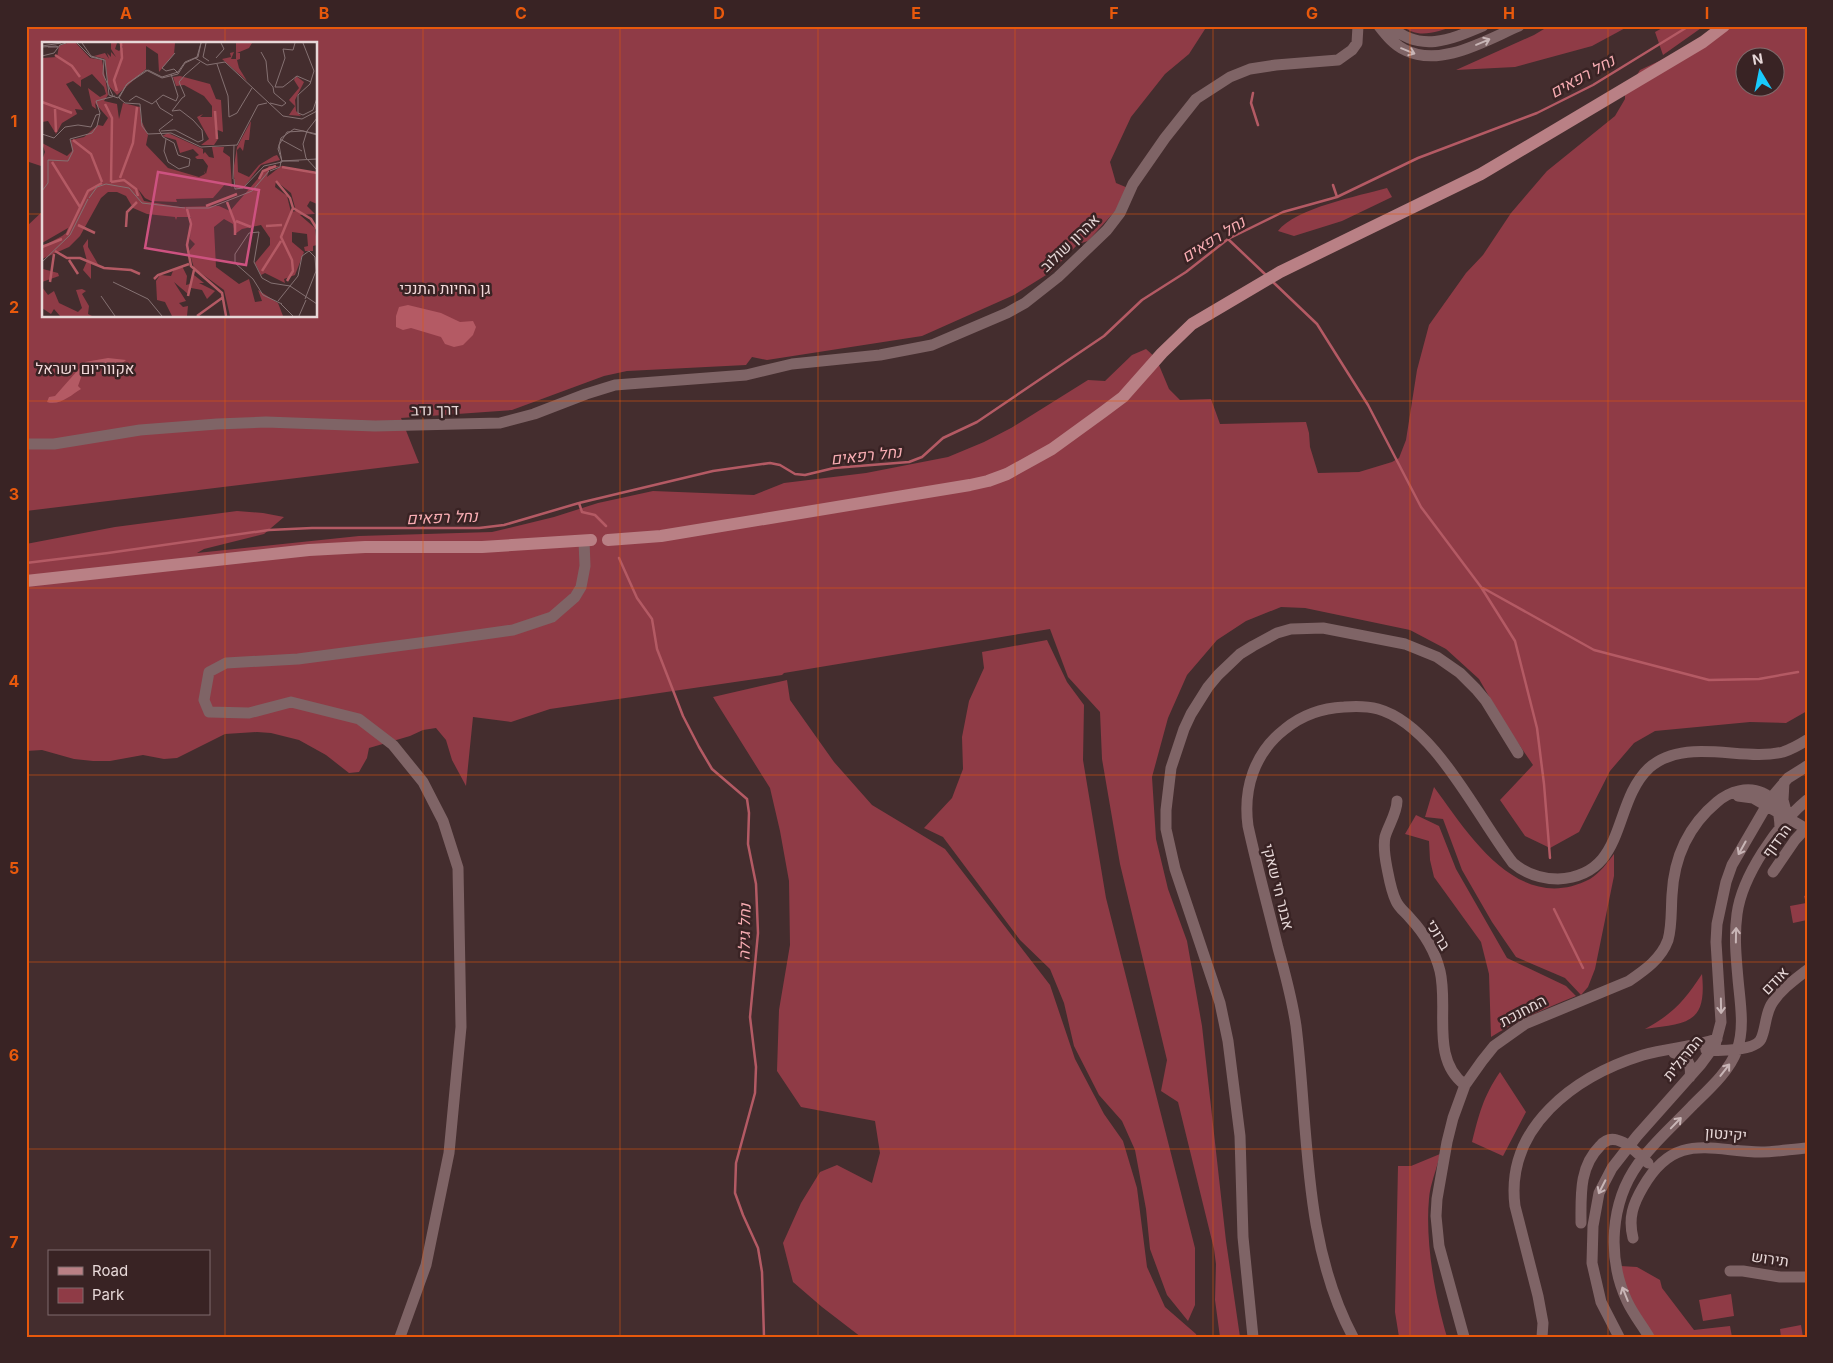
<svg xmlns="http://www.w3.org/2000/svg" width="1833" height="1363" font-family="Inter,Heebo,sans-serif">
	<rect width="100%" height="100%" fill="#442d2e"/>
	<path fill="#8f3b46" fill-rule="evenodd" d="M26 26H954V28L955 26H1207L1189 54 1165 74 1131 117 1110 162 1116 183 1128 188 1117 209 1088 241 1078 244 1051 272 1014 295 922 336 767 360 752 357 746 365 627 371 604 376 512 410 401 418 419 463 26 511V227L44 210V316H316V44H44V167L26 161Z
		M1403 26H1455C1438 31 1418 40 1403 26Z
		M1549 26H1629L1592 46 1515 67 1456 70 1534 35Z
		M1666 26H1704L1663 55 1655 32Z
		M1718 26H1807V711L1786 723 1750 722 1655 731 1634 743 1610 771 1579 832 1550 848 1525 836 1500 800 1533 765 1505 724 1479 679 1446 649 1410 630 1305 608 1281 607 1246 621 1217 640 1187 675 1168 718 1152 777 1156 839 1168 889 1187 941 1202 1026 1226 1241 1240 1337H1220L1215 1300 1216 1264 1214 1249 1178 1102 1161 1091 1167 1060 1120 864 1102 759 1100 712 1068 677 1050 629 784 673 782 675 550 709 511 722 473 717 466 786 452 760 446 740 436 728 423 730 410 736 369 748 367 758 359 772 349 773 326 755 299 740 271 733 257 732 225 734 177 758 164 759 143 755 110 761H93L74 759 42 750 26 751V544L115 527 237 511 263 513 284 517 264 534 204 549 197 553 359 536 492 532 554 517 598 503 653 491 754 495 784 483 866 473 948 457 984 442 1011 428 1088 380 1105 381 1132 355 1146 349 1156 358 1169 389 1180 400 1211 399 1220 424 1306 422 1309 433 1310 447 1318 473 1359 472 1392 462 1399 458 1406 440 1417 370 1429 325 1466 273 1483 255 1511 213 1547 171 1615 116 1625 99V84L1635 78 1640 70 1670 56ZM1746 58H1776V88H1746Z
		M1387 188 1392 197 1342 221 1294 236 1278 231C1295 208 1359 196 1387 188Z
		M1047 640 1067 682 1084 705 1083 760 1106 898 1195 1248V1305L1188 1321 1167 1295 1150 1249 1146 1209 1135 1150 1122 1121 1099 1095 1074 1046 1064 1003 1050 969 1020 940 943 837 924 828 952 798 963 769 962 737 969 701 984 668 982 652Z
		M787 680 790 700 834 762 872 805 945 849 1050 985 1075 1059 1104 1114 1123 1141 1137 1188 1147 1267 1165 1307 1196 1334 1197 1337H861L822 1307 793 1282 783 1243 801 1203 820 1172 837 1165 872 1183 880 1153 875 1121 801 1107 777 1071 779 1010 790 945 789 881 780 831 770 788 713 697Z
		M1434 787C1469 835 1519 916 1590 879 1600 873 1607 863 1614 854V876L1595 969 1588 987 1581 995 1565 978 1516 957 1492 922 1462 870 1443 819 1425 817Z
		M1416 815 1439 826 1456 869 1507 958 1566 986 1576 996C1546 1008 1518 1020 1491 1037L1489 974 1481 942 1434 877 1430 860 1429 841 1405 834Z
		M1807 895V920L1793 923 1790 906 1806 903 1804 896Z
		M1702 974C1707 1024 1688 1023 1645 1029 1673 1014 1685 1000 1702 974Z
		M1500 1072 1526 1112 1503 1156 1472 1142C1479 1114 1483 1097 1500 1072Z
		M1440 1154C1437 1169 1430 1184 1429 1199 1425 1241 1435 1297 1447 1337H1399L1395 1312 1398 1166H1411Z
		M1620 1266 1637 1267 1660 1280 1662 1288 1694 1330 1730 1326 1732 1337H1654L1630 1300Z
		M1731 1294 1734 1316 1703 1321 1699 1300Z
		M1801 1325 1803 1337H1781L1780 1329Z"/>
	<path fill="#b45a64" d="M408 305 441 313 460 322 473 321 476 327 473 335 463 345 454 347 445 344 441 337 411 328 403 330 396 327V316L399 307Z
		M108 358 126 360 118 367H93L83 372 78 386 81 389C71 395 60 406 47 402L49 397 55 396 85 362Z"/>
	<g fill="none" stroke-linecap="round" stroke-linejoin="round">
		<path stroke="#b45a64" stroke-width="2.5" d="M1253 93 1251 103 1258 125
			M1333 185 1337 197
			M1228 239 1267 276
			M1273 282 1317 324 1368 405 1421 507 1481 587 1515 641 1537 728 1544 784 1550 858
			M579 503 582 512 595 515 606 526
			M619 558 637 598 652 619 657 649 683 716 699 747 712 769 747 799 749 813 748 844 756 884 758 933 750 1017 756 1067 755 1093 736 1163 735 1193 743 1215 758 1248 762 1272 764 1337
			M26 563 108 553 269 530 312 528H479L504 525 579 503 713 471 770 463 780 465 795 474 805 475 834 468 909 462 922 457 943 438 977 422 1104 336 1142 300 1186 272 1228 239 1283 212 1337 197 1418 158 1537 113 1593 85 1689 26
			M1483 588 1594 650 1709 680 1759 679 1798 672
			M1554 909 1583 968"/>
		<path stroke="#7f6466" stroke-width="11" d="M1379 26C1386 35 1394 45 1405 50 1441 68 1486 40 1519 26
			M1390 26C1420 53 1450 40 1483 26
			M26 444H54L140 430 217 424 266 422 375 426 500 423 534 414 586 394 615 385 746 375 792 364 880 355 932 345 1007 313 1025 303 1058 277 1107 230 1120 213 1133 184 1165 138 1196 99 1230 77 1250 69 1276 65 1338 60 1352 50 1357 43 1358 26
			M1784 782 1783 800 1788 819
			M1738 796 1753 798 1805 828
			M1397 801C1397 813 1388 826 1385 837 1383 847 1385 858 1387 868 1389 878 1391 891 1396 901 1399 908 1405 912 1410 918 1424 933 1435 951 1440 971 1449 1008 1430 1059 1465 1085
			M1773 872 1795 840 1807 827
			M1706 1050C1719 1051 1755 1051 1761 1039 1766 1028 1765 1016 1771 1005 1779 991 1794 980 1807 970
			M1674 1053C1687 1056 1692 1064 1690 1077
			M1581 1223C1581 1195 1579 1167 1600 1146 1605 1140 1610 1138 1617 1140 1629 1143 1639 1155 1648 1163
			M1633 1238C1628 1218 1633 1204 1643 1187 1675 1131 1710 1151 1761 1152 1776 1152 1792 1149 1807 1148
			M1730 1271H1743L1780 1277H1807
			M400 1337 426 1265 449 1153 461 1027 458 868 443 821 423 782 393 745 359 719 291 702 249 713 209 712 204 700 209 672 226 663 298 659 442 640 513 630 552 617 575 597 581 587 585 566 584 541
			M1253 1337 1243 1237 1240 1136 1228 1041 1220 1003 1175 869 1166 829V810L1171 768 1184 729 1191 714 1208 687 1218 675 1240 654 1253 646 1277 633 1291 629 1323 628 1405 644 1437 657 1460 673 1476 689 1486 701 1518 753
			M1353 1337C1302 1241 1309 1130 1296 1026 1292 999 1285 973 1278 948 1268 907 1257 867 1248 826 1243 789 1254 753 1285 729 1302 715 1323 708 1344 707 1355 706 1367 706 1378 709 1435 725 1477 817 1513 863 1526 874 1541 879 1558 879 1628 875 1611 804 1649 768 1685 736 1742 762 1783 752 1792 749 1799 745 1807 740
			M1464 1337 1439 1246 1436 1216 1437 1199 1447 1142 1453 1118 1465 1085 1482 1061 1494 1046 1525 1024 1629 981C1645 970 1661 959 1668 940 1672 926 1671 909 1672 895 1674 857 1688 826 1717 802 1730 791 1748 786 1763 793 1777 799 1780 815 1780 829
			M1542 1337 1543 1323 1538 1296 1515 1206C1505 1127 1575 1076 1643 1055 1667 1048 1693 1047 1717 1039
			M1619 1337 1601 1302 1592 1263 1593 1226 1599 1193 1612 1168 1637 1136 1701 1064 1715 1045 1721 1022 1716 942 1717 924 1726 882 1732 865 1771 798 1788 778 1807 766
			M1649 1337C1642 1325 1633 1314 1627 1301 1607 1258 1610 1203 1638 1164 1653 1143 1674 1125 1692 1106 1708 1090 1729 1072 1737 1050 1745 1028 1740 1002 1738 979 1736 957 1734 936 1737 914 1742 876 1777 825 1807 800"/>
		<path stroke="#b98085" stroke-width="12" d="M608 540 661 536 970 485 988 481 1007 474 1052 449 1103 412 1123 397 1162 353 1192 324 1280 272 1481 174 1703 42 1724 26
			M26 581 309 550 365 547H482L591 540"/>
	</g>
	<defs><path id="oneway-shaft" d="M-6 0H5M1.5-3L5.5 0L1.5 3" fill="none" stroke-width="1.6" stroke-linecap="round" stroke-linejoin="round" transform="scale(1.25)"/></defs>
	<g stroke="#c8b5b6">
		<use href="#oneway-shaft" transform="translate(1483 42) rotate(-23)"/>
		<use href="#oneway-shaft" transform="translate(1408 51) rotate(22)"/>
		<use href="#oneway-shaft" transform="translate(1742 848) rotate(119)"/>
		<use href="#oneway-shaft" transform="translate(1736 935) rotate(-89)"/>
		<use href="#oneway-shaft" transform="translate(1721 1006) rotate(89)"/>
		<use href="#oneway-shaft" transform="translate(1725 1070) rotate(-52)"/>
		<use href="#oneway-shaft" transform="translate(1676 1123) rotate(-46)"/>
		<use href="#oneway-shaft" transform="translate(1602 1187) rotate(117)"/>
		<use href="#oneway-shaft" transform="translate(1625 1294) rotate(-112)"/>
	</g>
	<path fill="none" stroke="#e8590c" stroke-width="1" stroke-opacity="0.55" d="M225 26V44M423 26V1337M620 26V1337M818 26V1337M1015 26V1337M1213 26V1337M1410 26V1337M1608 26V1337M26 214H44M316 214H1807M225 316V1337M26 401H1807M26 588H1807M26 775H1807M26 962H1807M26 1149H1807"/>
	<g text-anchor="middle" stroke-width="5" stroke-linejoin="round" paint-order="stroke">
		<g font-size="15" fill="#e7d8d8" stroke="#392324">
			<text transform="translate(1070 243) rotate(-44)" y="5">אהרון שולוב</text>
			<text transform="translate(435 410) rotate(-1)" y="5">דרך נדב</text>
			<text transform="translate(1777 841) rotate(-54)" y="5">הרדוף</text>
			<text transform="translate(1278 887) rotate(76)" y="5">אבנר חי שאקי</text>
			<text transform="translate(1438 935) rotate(59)" y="5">ברוכי</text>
			<text transform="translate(1775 981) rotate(-46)" y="5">אודם</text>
			<text transform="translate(1523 1011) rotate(-28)" y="5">המחנכת</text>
			<text transform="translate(1683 1058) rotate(-51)" y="5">המרגלית</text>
			<text transform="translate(1726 1134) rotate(4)" y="5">יקינטון</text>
			<text transform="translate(1770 1259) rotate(8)" y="5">תירוש</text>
		</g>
		<g font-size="15" fill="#f4dadb" stroke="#392324">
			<text x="445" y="294">גן החיות התנכי</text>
			<text x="85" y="374">אקווריום ישראל</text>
		</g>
		<g font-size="16" font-style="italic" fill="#f8adb3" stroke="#392324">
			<text transform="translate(1582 76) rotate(-29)" y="6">נחל רפאים</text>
			<text transform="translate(1213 239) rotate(-32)" y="6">נחל רפאים</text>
			<text transform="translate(866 455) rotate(-6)" y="6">נחל רפאים</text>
			<text transform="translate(442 517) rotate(-2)" y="6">נחל רפאים</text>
			<text transform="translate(744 932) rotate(-89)" y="6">נחל גילה</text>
		</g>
	</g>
	<g transform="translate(42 42)">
		<rect width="275" height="275" fill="#442d2e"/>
		<path d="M25 1H34L48 16 60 18 66 53 62 59 75 62 77 77 81 61 98 65 99 78 106 93 104 103 126 126 157 135 163 132 162 129 164 132 166 124 161 117H155L153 115 157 113 151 107 138 111 134 98 120 94 126 91 161 107V112L163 110 167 115 172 116 170 105H182L181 110 188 115 190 145 184 141 171 156 134 157 135 160 109 159 103 156 96 147 102 159 138 165 177 164 188 169 227 124H238L227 128 225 135 239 124 275 132V162L268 159 265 164 273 172 258 173 273 186 275 203 271 204V209H263L262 205 266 204 265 192 250 190V200L262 210 253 233 242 237 243 241 223 231 219 233 213 221 228 203V196L219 183 200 187 193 192 191 182 182 177 172 185 174 225 197 242 207 237 213 260 220 259 216 248 236 261 241 274H188L182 248 152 226 147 209 153 202 148 197 149 175H135L134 178 133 175 105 172 91 166 84 154 75 150H66L59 156 38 194 27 205 0 217V203L5 202 20 194 24 191 26 186 0 201V118L3 110 0 101 25 114 30 109 29 98 42 95 56 83 61 84 66 76 53 61 54 67 50 64 46 46 58 55 64 52 62 45 50 32 39 38V45L31 39 24 42 41 68 33 67 35 72 20 81 14 92 6 79 0 80V16L15 15 17 4ZM234 139 249 151 254 169 249 170 245 154 233 145ZM69 1H75L73 7 77 9 81 5 77 1H133L132 12 117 30 116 12 104 4V27L75 53 66 43 63 17 52 14 63 11 67 17 65 11 62 9 65 11 69 15V10L74 15 69 7ZM194 1H210L207 6 195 11H198V17L195 18 197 26 205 39 180 17 189 15 188 11 192 10 189 17H194ZM138 34 168 42 174 57 179 58 181 90 173 87 176 97 172 103H159L167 97 155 75 161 72 158 75H170V64L162 54 142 43 134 44 131 35ZM254 34 262 40 253 58 254 69 259 74 247 73 253 64 247 58 257 46 252 38ZM209 79 207 98H203L201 109 198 105 195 108 196 130 207 135 217 123 232 114 235 113 238 118 219 123 203 144 194 146 191 130 195 105ZM46 197V205L56 222H49V237L41 228 45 219 41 204ZM140 224 145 234 144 243 148 242 152 233 162 241H157L173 249 165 257 160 248 149 246 146 252 132 240 144 259 137 261 141 265 146 264 145 274H130L123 260 115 258 114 239 118 233 129 234 131 229ZM1 227 16 231 17 234 0 240ZM0 245 6 253 12 249 17 261 36 270 40 266 34 248 40 247 44 249 40 252 47 264 46 272 50 274H18L12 267 9 272 0 266Z" fill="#8f3b46" fill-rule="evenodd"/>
		<path fill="none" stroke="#b45a64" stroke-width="2.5" d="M13 13 30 24 38 35M75 49 72 38 80 16 79 1M0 60 30 71M63 62 70 76 69 140M13 67 14 90M173 69 175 97M31 98 49 112 60 140M10 120 38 165M240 125 275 131M78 136 91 101 95 65M217 137 221 129 234 124M234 139 248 156 251 166 269 177 275 187M69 140 82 138 94 147 96 154M185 160 193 181V193M164 164 195 152M145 167 149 182 145 203 149 224 180 251 184 274M194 179 209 185M36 183 53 191M224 184 240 183M84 185 85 170 95 160M25 193 46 149 60 141M0 205 20 197M13 209 25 216H38L62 226 89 228 98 232M27 218 36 232M220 229 239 199M112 237 116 233 147 222M245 239 251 229 250 218 239 195 251 166M8 240 12 212M146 254 152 228M155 274 180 256"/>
		<path fill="none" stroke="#857172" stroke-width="1" d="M35 1 49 15 62 18 61 32 71 54M40 1 49 14 63 18 67 53 76 56 85 42 106 28 120 35 136 30 143 20 155 15 159 1M164 1 161 15 167 19M261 1 272 29 268 42 256 53V71L261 73 271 68 275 56M0 4 19 1M0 5 14 4 16 5H6M241 7 251 8 253 1M219 10 224 19 226 39 231 45M133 11 120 26 124 29 132 27 136 31M0 14 12 11 18 3 24 1M153 16 165 23 183 20 241 74 260 77 275 69M174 16 182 7 179 1M175 22 186 54 187 75 195 71 210 46M143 33 158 20M233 45H241L255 34 269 40M233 45 243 16 241 7M77 56 83 61 98 62 100 84 106 92 129 91 159 105 195 103 216 63 225 61M77 56 85 42 104 28 120 36 136 32 143 21 156 15 159 1M140 56 143 54 137 40 143 33M87 59 94 54 110 62 121 53 134 59 136 54 129 32M114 59 118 66 131 74M228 61 240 64 244 61 232 51 231 45M130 69 140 56M275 76 265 89 261 102 264 116 275 128M36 83 49 85 54 73 58 72M117 88 121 95 132 101 136 113 148 117 147 124 137 127 126 120 122 109 124 97M117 88 131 77M119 89 133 88 156 100 161 98 160 88 151 78 138 68 130 69M0 92 12 96 23 85 36 83M238 97 260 109M239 119 275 117M257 119H240L236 107 239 96 252 87 275 92M228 129 238 125 239 119M191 137 192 103M192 137 193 147 201 146 222 124 240 120 237 103 245 90 261 89 275 93M0 149 6 141V118L26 119 31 109 28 97 50 91 55 84 58 71 54 59 73 54M47 156 55 145 64 142 87 146 100 161 143 166M144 166H167L210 149 227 129M0 220 28 193 46 157M71 240 106 257 120 274M59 254 73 274M236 259 256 234 260 214 267 209 273 215 274 229 263 257M239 262 251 274M240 262 221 253 211 237 193 221V212L207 191 217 190 212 220 220 236 229 241 248 244 275 262M257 274 264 258"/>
		<path fill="#cd5280" fill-opacity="0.15" stroke="#cd5280" stroke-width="2.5" d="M116 130 217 148 204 223 103 206Z"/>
		<rect width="275" height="275" fill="none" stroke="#e7d8d8" stroke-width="2.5"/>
	</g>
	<rect width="1833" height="1363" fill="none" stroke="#392324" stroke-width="55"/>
	<rect x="48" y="1250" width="162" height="65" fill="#392324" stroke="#7f6b6c"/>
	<rect x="58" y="1267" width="25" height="8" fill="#b98085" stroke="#7f6b6c"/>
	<text x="92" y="1276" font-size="15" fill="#e7d8d8">Road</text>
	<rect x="58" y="1288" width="25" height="15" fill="#8f3b46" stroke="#7f6b6c"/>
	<text x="92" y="1300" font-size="15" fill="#e7d8d8">Park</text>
	<g transform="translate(1760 72) rotate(350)"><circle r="24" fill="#392324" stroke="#7f6b6c"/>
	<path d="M0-4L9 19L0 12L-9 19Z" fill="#19cafc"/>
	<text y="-8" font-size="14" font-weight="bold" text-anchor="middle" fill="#e7d8d8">N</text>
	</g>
	<rect x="28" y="28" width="1778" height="1308" fill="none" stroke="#e8590c" stroke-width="2"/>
	<g font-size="16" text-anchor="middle" font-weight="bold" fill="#e8590c">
		<text x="126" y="19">A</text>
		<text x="324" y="19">B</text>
		<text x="521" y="19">C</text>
		<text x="719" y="19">D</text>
		<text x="916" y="19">E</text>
		<text x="1114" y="19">F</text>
		<text x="1312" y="19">G</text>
		<text x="1509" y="19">H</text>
		<text x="1707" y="19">I</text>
		<text x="14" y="127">1</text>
		<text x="14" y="313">2</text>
		<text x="14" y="500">3</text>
		<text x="14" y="687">4</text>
		<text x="14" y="874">5</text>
		<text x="14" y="1061">6</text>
		<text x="14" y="1248">7</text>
	</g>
</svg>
